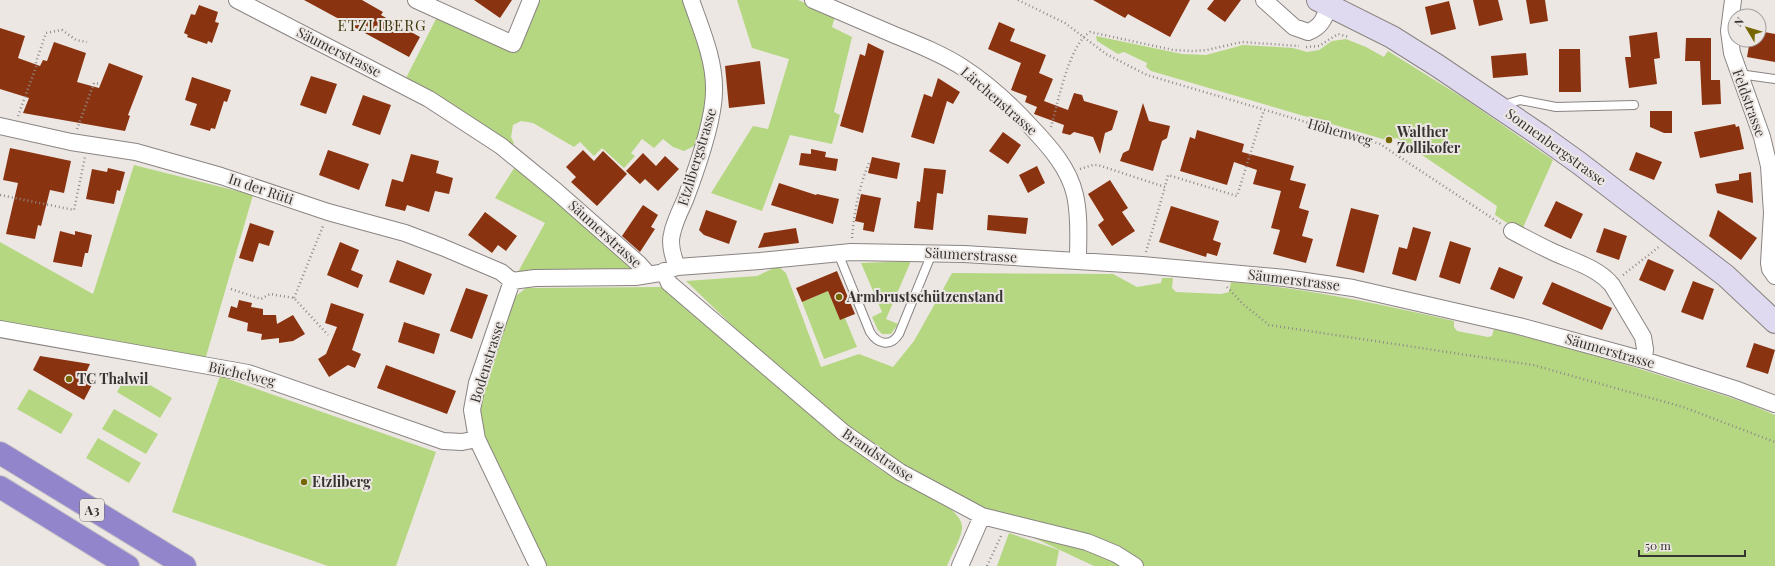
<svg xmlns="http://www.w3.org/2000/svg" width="1775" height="566" font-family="'Playfair Display',serif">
	<rect width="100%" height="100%" fill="#ede7e4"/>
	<path fill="#b5d781" d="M535 0H687L707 63 710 88 698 144 684 151 673 147 663 139 654 148 642 139 631 153 635 156 624 168 602 148 594 156 580 142 574 147 533 123 521 121 513 125 511 137 514 143 512 145C478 121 443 98 406 78L438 15 516 52Z
		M737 0H798L835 16 832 27 852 37 834 112 840 115 832 144 790 135 762 211 711 193 753 126 768 129 789 59 752 48Z
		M1096 36 1182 54 1206 55 1243 45 1293 48 1307 52 1319 50 1332 41 1346 39 1366 47 1384 57 1388 51 1465 99 1553 160 1521 232 1495 215 1497 206 1397 138 1386 140 1151 71 1146 67 1147 63 1124 52 1118 54 1097 41Z
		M518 162 634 269 518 272 545 223 495 198Z
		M134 165 253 195 205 360 0 323V242L93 294Z
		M911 261 886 319 898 324 891 334H882L878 330 872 317 882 312 861 263Z
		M778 266 786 273 821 367 859 354 893 367 914 341 952 273 1113 274 1137 287 1161 283 1162 278H1173L1172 288 1176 292 1221 294 1229 292 1231 282C1306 288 1380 304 1454 321V327L1457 331 1488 337 1492 336 1494 329C1555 344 1615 361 1675 380 1709 391 1743 400 1775 415V566H1094L914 482 794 385 686 281 757 276Z
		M663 287 853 448C863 456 874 466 885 472 902 481 965 506 962 529 961 538 951 556 947 566H545L483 440 476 412 512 299 526 288Z
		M828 291 840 319 845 318 857 347 824 359 802 302Z
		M128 372 172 398 160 418 117 392Z
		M220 376 436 452 396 566H328L172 512Z
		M29 389 73 414 61 434 17 409Z
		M114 409 158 434 146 454 102 429Z
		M98 438 141 463 129 483 86 458Z
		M1009 533 1059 550 1056 566H997Z"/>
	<path fill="#8a3310" d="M304 0H362L383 12 381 15 420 37 409 57Z
		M474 0H512L500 18Z
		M1093 0H1190L1170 37 1128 14 1125 18Z
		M1214 0H1241L1225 22 1207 9Z
		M1473 0H1498L1503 20 1479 26Z
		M1526 0H1545L1548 21 1530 24Z
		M1449 1 1456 29 1431 35 1425 7Z
		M199 5 218 12 215 22 219 23 212 43 208 41 207 44 187 37 188 35 184 33 191 14 195 15Z
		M999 22 1015 29 1010 41 1046 55 1039 73 1053 79 1044 101 1068 110 1074 93 1082 95 1084 101 1118 111 1112 130 1105 133 1100 154 1093 137 1074 132 1070 135 1062 133 1064 125 1034 114 1037 107 1025 102 1027 96 1011 90 1021 63 988 49Z
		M0 28 25 36 18 58 40 66 43 60 47 61 54 42 86 53 77 82 99 88 109 63 143 76 128 115 130 116 125 131 23 113 29 98 0 89Z
		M1759 31 1775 34V62L1747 57 1750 40H1759Z
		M1657 32 1660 58 1654 59 1657 84 1629 88 1625 57H1631L1629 36Z
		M1686 38H1711V80H1720L1721 104 1702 105 1700 61H1685Z
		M868 43 884 51 863 133 840 126 860 54 865 56Z
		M1559 49H1580L1581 92H1559Z
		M1526 53 1528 75 1493 78 1491 56Z
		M760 61 765 104 729 108 725 66Z
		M311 76 337 84 326 114 300 105Z
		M192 77 231 90 227 102 224 101 215 129 211 128 210 131 190 125 197 104 185 100Z
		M938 78 960 92 953 104 947 101 934 144 911 137 924 94 932 97Z
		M363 95 391 105 380 135 352 125Z
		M1143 103 1149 121 1170 126 1167 138 1162 141 1153 171 1120 161 1123 153 1129 150Z
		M1650 111H1672V133H1664L1650 127Z
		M1735 124 1736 127 1739 126 1744 149 1700 158 1694 132Z
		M1197 130 1244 144 1242 152 1294 166 1290 180 1306 184 1299 208 1309 211 1302 236 1313 239 1306 263 1273 254 1280 230 1271 228 1281 191 1253 184 1257 170 1234 162 1227 185 1180 171 1190 137 1195 139Z
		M1003 132 1021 145 1008 164 989 151Z
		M10 148 71 161 64 193 50 190 41 226 38 225 35 239 6 234 18 183 3 180Z
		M811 149 826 152 825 157 838 159 836 171 799 165 801 153 811 154Z
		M328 150 369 164 359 190 319 175Z
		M583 150 594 161 603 151 627 174 597 206 571 182 576 177 566 167Z
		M1636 152 1662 162 1654 180 1629 170Z
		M643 153 656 166 665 156 679 169 658 191 645 179 640 184 626 171Z
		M411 154 439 161 436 173 453 178 449 194 435 191 429 212 407 205 405 211 385 206 392 179 403 182Z
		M872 157 900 163 897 179 868 173Z
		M1037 166 1045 183 1028 193 1019 175Z
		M108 168 125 172 120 191 117 190 114 204 86 199 92 169 107 172Z
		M924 168 946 170 943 194 937 193 933 230 914 228 917 201 920 202Z
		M1751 172 1753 203 1717 193 1715 184 1739 180V174Z
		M1110 180 1128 208 1122 212 1135 231 1112 246 1098 225 1104 220 1088 194Z
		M779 183 816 195 817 194 839 199 833 224 771 205Z
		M861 194 881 198 874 232 863 230 864 223 855 221Z
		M1556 201 1583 214 1571 239 1544 226Z
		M643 205 658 215 651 227 655 229 640 252 622 236Z
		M1171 206 1219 221 1213 240 1221 243 1217 256 1207 253 1206 257 1159 242Z
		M1351 208 1379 215 1364 273 1336 266Z
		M706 210 737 221 729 244 704 235 699 230Z
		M1718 210 1757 238 1741 260 1709 236Z
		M485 212 517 236 506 251 498 245 492 253 468 235Z
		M988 215 1028 218 1026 234 987 230Z
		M250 223 274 231 269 246 259 243 253 262 239 258Z
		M1413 227 1431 232 1416 281 1392 274 1399 247 1407 249Z
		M796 228 799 243 758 248 764 233Z
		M1604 228 1627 236 1619 260 1596 252Z
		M60 231 75 235V231L92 235 88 253H85L82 267 53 262Z
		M1450 241 1471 248 1460 284 1439 277Z
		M340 242 359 250 351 270 363 275 358 288 327 275Z
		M1648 259 1674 270 1665 291 1639 280Z
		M397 260 432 274 424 295 389 282Z
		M1499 267 1523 277 1514 299 1490 289Z
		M837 271 855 314 840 320 828 291 802 302 796 288Z
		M1693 281 1714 289 1703 320 1681 312Z
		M1552 282 1612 308 1602 330 1542 304Z
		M466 288 488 295 472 339 450 331Z
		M239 300 252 303 251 307 263 309V315H276L277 324 293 315 305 334 293 341 279 343V338L261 340 262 334 247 331 248 323 228 317 231 306 237 308Z
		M331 303 364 314 352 350 361 354 355 368 348 365 329 377 318 359 326 354 337 327 325 323Z
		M404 322 440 334 434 354 398 342Z
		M1754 343 1775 350 1768 374 1746 367Z
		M40 356 90 364 84 377 94 381 84 400 33 370Z
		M386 365 456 391 447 414 377 388Z"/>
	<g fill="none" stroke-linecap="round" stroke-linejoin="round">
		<defs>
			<path id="lane" d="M1739 74 1775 79
				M1505 110 1510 103 1520 100 1556 107 1634 105
				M838 253 870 332C878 345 891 347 899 334L932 253"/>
			<path id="street" d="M237 0 429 99 501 146 556 191 639 264 648 274
				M416 0 513 44 531 0
				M813 0C841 12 869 24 897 36 919 45 942 54 962 67 987 83 1011 105 1031 127 1049 146 1069 168 1075 195 1080 217 1078 239 1078 261
				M1264 0 1294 27 1308 32C1324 26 1325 15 1331 0
				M1733 0 1729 31 1732 53 1762 137 1769 166 1772 213 1769 263 1770 269 1775 276
				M0 126 71 142 136 152 221 176 328 212 405 233 442 247 501 272 512 281
				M1512 231C1525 238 1538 245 1551 251 1572 261 1597 267 1612 285L1643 337 1645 349 1644 360
				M677 267C673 257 669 245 672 234 674 223 680 211 685 200 696 171 714 122 714 91 715 60 701 29 691 0
				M664 271 669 283 843 432 900 472 982 516 1087 542 1116 554 1135 566
				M512 281 535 278 635 277 660 273 677 267 760 261 851 252 964 254 1142 265 1285 278 1353 288 1519 326 1644 360 1735 389 1775 404
				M512 281 477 383 472 410 477 439 538 566
				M0 329 248 373 443 441 462 442 477 439
				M960 566 982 516"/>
			<path id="secondary" d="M1318 0 1392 37 1438 66 1540 135 1579 163 1726 276 1775 322"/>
			<path id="highway" d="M0 453 185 566
				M0 487 128 566"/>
		</defs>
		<use href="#lane" stroke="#8a8482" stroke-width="10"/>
		<use href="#street" stroke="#8a8482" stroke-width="18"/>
		<use href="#secondary" stroke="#8a8482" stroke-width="24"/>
		<use href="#highway" stroke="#c7c6c6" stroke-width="24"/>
		<path stroke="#8f8b89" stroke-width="2.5" stroke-dasharray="1 3" stroke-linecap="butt" d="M1018 0 1065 23 1106 54 1147 75 1380 144 1501 224
			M1306 47 1319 46 1338 34 1349 37
			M18 116 36 67V62L46 33 62 30 76 40 87 42
			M1051 127C1058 103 1069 44 1090 32L1173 50 1192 51 1207 50 1242 42 1299 46
			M77 129 94 83 101 84
			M1080 169 1093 165H1098L1165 187 1168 175 1237 196 1264 110
			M0 195 74 210 85 157
			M852 238C854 212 859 187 869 163
			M1146 252 1165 187
			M1623 275 1660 246
			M1227 287 1243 304 1269 325 1533 365 1683 407 1775 442
			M231 289 261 299 270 294 294 298 328 335
			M294 298 323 226
			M987 566 1001 536"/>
		<use href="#lane" stroke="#fff" stroke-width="8"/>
		<use href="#street" stroke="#fff" stroke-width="16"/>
		<use href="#secondary" stroke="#dfdaf0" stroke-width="22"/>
		<use href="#highway" stroke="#9385cc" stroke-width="22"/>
	</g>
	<g fill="#756800" stroke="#ede7e4" stroke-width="1.5">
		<circle cx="1389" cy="140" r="4"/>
		<circle cx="839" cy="297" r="4"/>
		<circle cx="69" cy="379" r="4"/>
		<circle cx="304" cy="482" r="4"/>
	</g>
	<g text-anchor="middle" stroke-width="4" stroke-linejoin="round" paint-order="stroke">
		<rect fill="#ede7e4" stroke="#6d6a68" stroke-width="1" x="80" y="499" width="24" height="22" rx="3"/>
		<g font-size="13" font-weight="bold" fill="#363433">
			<text x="92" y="515">A3</text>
		</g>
		<g font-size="14" fill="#363433" stroke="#ede7e4">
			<text transform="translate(339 52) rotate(27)" y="5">Säumerstrasse</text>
			<text transform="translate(999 101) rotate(41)" y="5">Lärchenstrasse</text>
			<text transform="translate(1749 103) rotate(70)" y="5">Feldstrasse</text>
			<text transform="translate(1340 132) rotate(16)" y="5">Höhenweg</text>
			<text transform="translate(1556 147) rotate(36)" y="5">Sonnenbergstrasse</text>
			<text transform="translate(697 157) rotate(-73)" y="5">Etzlibergstrasse</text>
			<text transform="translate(261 189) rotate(19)" y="5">In der Rüti</text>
			<text transform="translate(605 234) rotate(42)" y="5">Säumerstrasse</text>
			<text transform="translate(971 255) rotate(3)" y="5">Säumerstrasse</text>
			<text transform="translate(1294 280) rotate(7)" y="5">Säumerstrasse</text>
			<text transform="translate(1610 351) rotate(16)" y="5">Säumerstrasse</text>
			<text transform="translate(487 362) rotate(-73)" y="5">Bodenstrasse</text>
			<text transform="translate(242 374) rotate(13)" y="5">Büchelweg</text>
			<text transform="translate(878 455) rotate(34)" y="5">Brandstrasse</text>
		</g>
		<g font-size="14" font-weight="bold" fill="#363433" stroke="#ede7e4" text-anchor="start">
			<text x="1397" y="137">Walther<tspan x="1397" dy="16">Zollikofer</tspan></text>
			<text x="847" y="302">Armbrustschützenstand</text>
			<text x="77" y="384">TC Thalwil</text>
			<text x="312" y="487">Etzliberg</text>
		</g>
		<g font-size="15" letter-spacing="1" fill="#3b3509" stroke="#ede7e4">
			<text x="382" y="31">ETZLIBERG</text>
		</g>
	</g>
	<g transform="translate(1747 28) rotate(308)"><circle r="19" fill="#ede7e4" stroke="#a49f9d"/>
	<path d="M0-3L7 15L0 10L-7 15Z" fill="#756800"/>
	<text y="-6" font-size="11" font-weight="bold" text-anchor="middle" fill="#363433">N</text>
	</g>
	<path d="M1639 550v6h106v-6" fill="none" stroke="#363433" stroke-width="2"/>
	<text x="1645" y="550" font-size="12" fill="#363433" stroke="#ede7e4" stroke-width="3" paint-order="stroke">50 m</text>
</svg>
